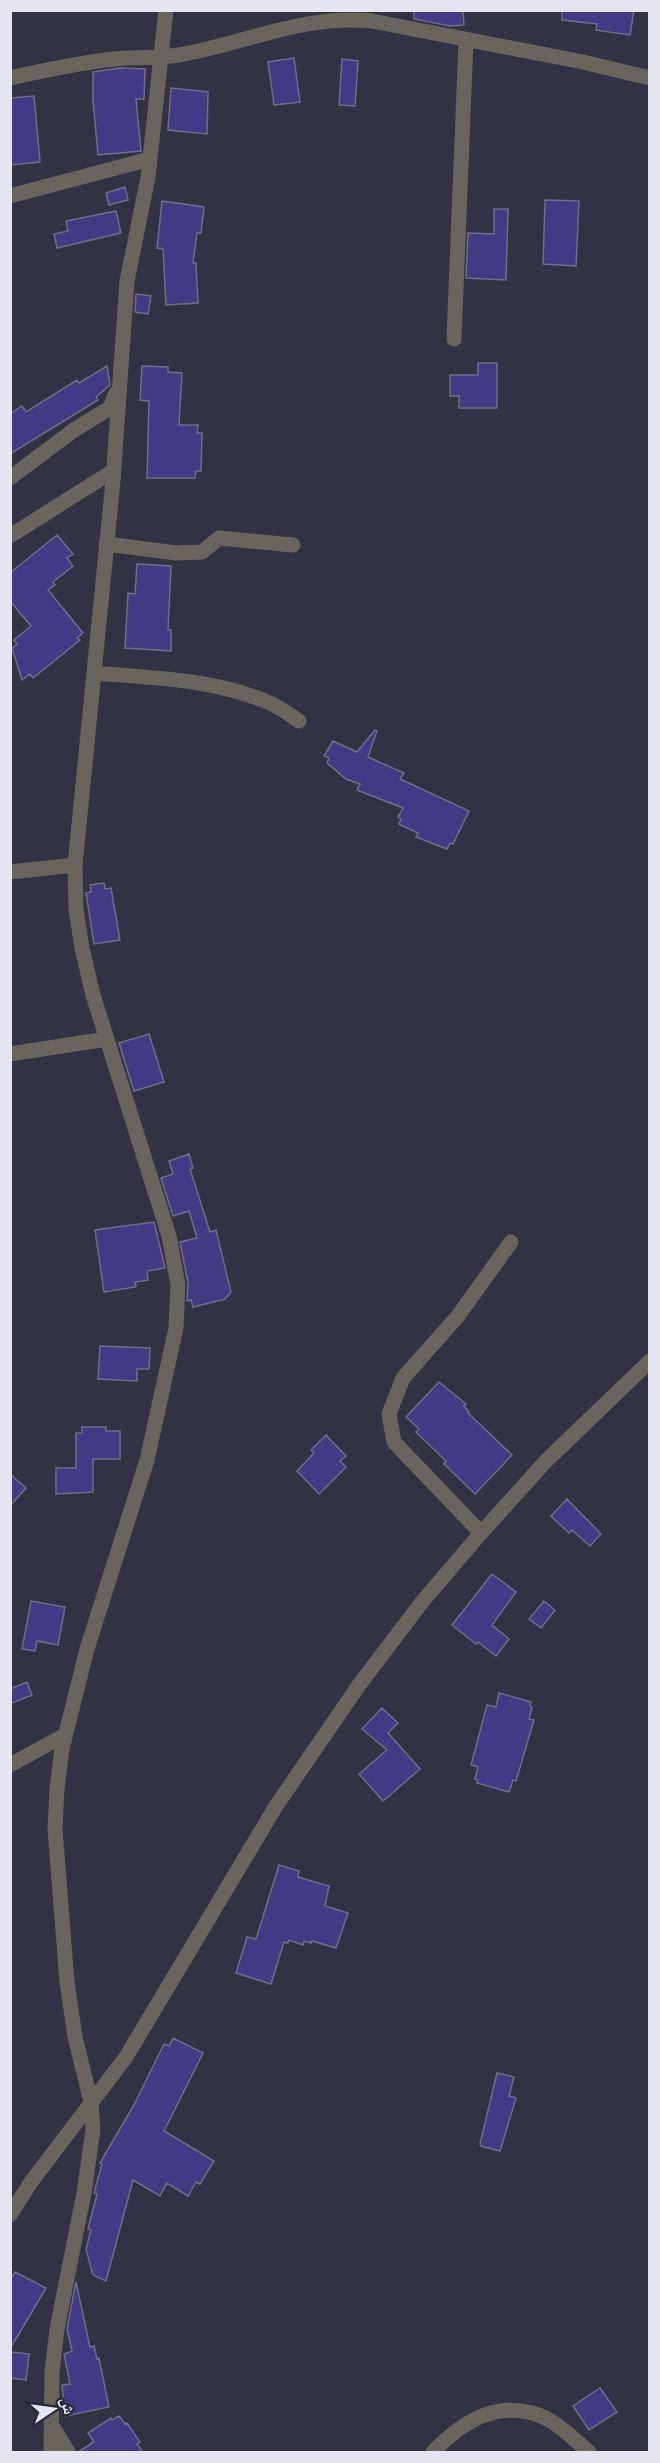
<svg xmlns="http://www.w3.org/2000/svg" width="660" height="2463" font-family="Roboto,'Noto Naskh Arabic',sans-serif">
	<rect width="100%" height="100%" fill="#323245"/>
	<path fill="#433a86" stroke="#6e6f85" stroke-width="1.5" d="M414 10H463L464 25 450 26 414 19Z
		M562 10H634L630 35 596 30 597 24 562 20Z
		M294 58 300 102 274 105 268 62Z
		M342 59 358 61 355 106 339 105Z
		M120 68 145 69 144 99H136L141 151 98 155 93 101V72Z
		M171 88 208 92 207 134 168 130Z
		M34 96 40 162 10 165V98Z
		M125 187 128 200 109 205 106 193Z
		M545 200 579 201 576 266 543 264Z
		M162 201 204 207 201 233H197L193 263H196L198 303 166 305 163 249 157 248Z
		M494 209H508L506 280 466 278 468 233 494 234Z
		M116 211 121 233 57 248 54 234 68 231 66 221Z
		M136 294 151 296 148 314 135 312Z
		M478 363H497V408H459V396H450V375H478Z
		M107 366 110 385 96 397 98 400 10 454V414L22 406 26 412 77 380 79 383Z
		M142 366 168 367V372L182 373 179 425H198L197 433H202L201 471H196L195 478H147L149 401 140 400Z
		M57 535 73 554 67 558 73 566 53 582 55 585 48 590 83 633 77 638 80 640 33 678 30 674 22 680 12 648 17 644 14 640 31 626 10 601V573Z
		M137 564 171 566 168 630H171V651L125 648 128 593 135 594Z
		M375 730 377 731 368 757 404 773 400 779 469 811 453 844 450 843 447 849 416 837 418 833 399 824 401 819 398 817 403 808 357 790 360 784 346 779 327 763 329 758 324 756 333 741 357 752Z
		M104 883 105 889 111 888 120 940 94 944 86 893 91 892 90 885Z
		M149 1034 164 1082 134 1091 119 1043Z
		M189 1154 193 1168 190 1169 210 1232 216 1230 231 1292 225 1299 193 1307 191 1300 187 1301 188 1283 180 1242 197 1238 189 1211 173 1216 161 1178 173 1174 169 1161Z
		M154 1222 165 1268 147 1271 148 1280 135 1282 136 1287 104 1292 95 1230Z
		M100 1346 150 1348 149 1369H137V1381L98 1379Z
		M439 1382 466 1404 464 1406 469 1412 468 1413 512 1455 475 1494 444 1464 446 1461 416 1432 419 1429 406 1417Z
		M82 1427H106V1431H120V1459H93V1492L56 1494V1468H76V1433H82Z
		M326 1435 346 1456 340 1461 346 1467 319 1494 297 1471 314 1453 311 1450Z
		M10 1474 26 1488 10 1506Z
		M567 1499 601 1534 590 1546 572 1530 569 1533 551 1516Z
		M492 1574 516 1592 492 1625 509 1639 496 1656 478 1642 476 1644 452 1625Z
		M31 1601 65 1607 58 1645 37 1641 35 1651 22 1649Z
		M544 1601 555 1610 541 1628 529 1619Z
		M27 1682 32 1695 10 1704V1689Z
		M499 1693 531 1702 530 1706 532 1707 529 1719 534 1720 516 1781 513 1780 509 1792 477 1783 478 1780 475 1779 478 1767 471 1765 487 1705 496 1707Z
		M382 1708 398 1723 388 1733 420 1769 383 1801 359 1774 387 1750 362 1729Z
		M279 1865 299 1871 298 1877 329 1886 325 1906 348 1913 336 1948 312 1941 311 1943 304 1941 303 1945 289 1940 288 1943 284 1942 271 1984 236 1973 247 1937 256 1939Z
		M173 2038 203 2053 164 2131 214 2161 200 2184 196 2182 188 2196 167 2183 160 2196 133 2180 106 2281 93 2275 86 2249 91 2230 88 2229 97 2194 94 2193 102 2164 100 2163 134 2105 164 2044 169 2046Z
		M497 2073 514 2077 509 2096 516 2098 500 2151 481 2146 480 2144Z
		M15 2272 46 2288 10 2349V2280Z
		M76 2282 90 2347 94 2346 97 2359 99 2358 109 2407 65 2416 62 2385 70 2384 64 2354 72 2351 67 2329Z
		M10 2352 29 2354 26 2380 10 2378Z
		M600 2388 617 2412 589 2430 573 2406Z
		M119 2416 125 2424 127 2423 140 2442 137 2444 143 2452H78L94 2442 88 2433 111 2418 112 2420Z"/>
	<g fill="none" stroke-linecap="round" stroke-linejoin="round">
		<path stroke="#69655c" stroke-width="15" d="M10 78C45 70 79 63 114 59 136 56 157 59 179 55 243 44 305 14 372 21L583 62 650 78
			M10 196 150 159
			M454 339 466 41
			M10 478 74 430 110 408 116 393
			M10 536 113 471
			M106 544 177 553 202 552 219 538 293 545
			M95 673C153 678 218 679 272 704 281 708 290 715 299 721
			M10 872 75 865
			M10 1054 107 1039
			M481 1533 394 1442 389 1414 403 1378 458 1316 511 1242
			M10 1765 65 1735
			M10 2215 31 2182 126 2057 276 1806 359 1685 422 1602 481 1533 546 1461 650 1361
			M51 2424 68 2452
			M51 2452 52 2372 57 2329 84 2193 93 2130 91 2102 75 2037 67 1982 55 1829 57 1789 62 1749 87 1649 147 1460 176 1328 178 1285 169 1236 93 995 82 948 76 909 75 865 113 481 127 281 148 177 166 10
			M433 2452C462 2422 497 2399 541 2416 558 2423 575 2440 589 2452"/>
	</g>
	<rect width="660" height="2463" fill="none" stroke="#e4e5f1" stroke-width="24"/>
	<g transform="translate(54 2409) rotate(77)" stroke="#28283b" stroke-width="4.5" paint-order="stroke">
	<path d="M0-4.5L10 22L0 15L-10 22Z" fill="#e4e5f1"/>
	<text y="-9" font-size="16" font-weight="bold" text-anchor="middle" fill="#e4e5f1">ش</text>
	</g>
</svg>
